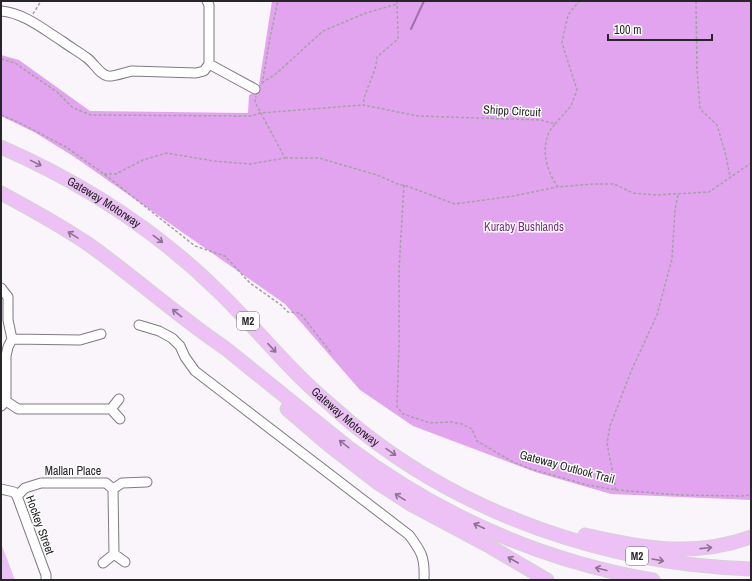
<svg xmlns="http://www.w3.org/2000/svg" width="752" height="581" font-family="'Archivo Narrow',sans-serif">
	<rect width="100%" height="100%" fill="#faf5fb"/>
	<path fill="#eac1f2" d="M1 543 15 580H1Z"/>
	<path fill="#e3a4ef" d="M272 1H751V500L611 494 535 472 413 426 360 390 285 304 73 156 34 132 1 116V55L19 60 90 111 248 113 249 95 258 91Z"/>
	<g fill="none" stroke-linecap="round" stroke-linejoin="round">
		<path stroke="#9f73a8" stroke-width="2" d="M411 29 424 1"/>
		<defs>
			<path id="minor" d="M1 11C24 13 43 29 62 41 70 47 79 52 87 58 95 64 99 74 108 76 113 77 126 72 132 71L196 73 204 71 209 64V5L207 1
				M209 64 255 89
				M1 288 8 297V320L12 339 8 347 6 356V401L1 406
				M139 325 159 331 172 338 180 346 185 357 195 371 409 535C422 552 425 558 424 580
				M12 339 80 340 101 334
				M119 399 111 409 120 419
				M6 401 18 409H111
				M1 489 14 492 17 496 46 575V580
				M113 489 122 483 147 482
				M17 496 25 488 41 483H106L113 489 114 554
				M103 563 114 554 125 562"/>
			<g id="highway">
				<path id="s1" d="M1 147C81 182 155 229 218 291 246 318 272 349 300 377 316 393 333 407 350 422 462 515 607 564 751 569"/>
				<path d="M1 193C31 209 60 225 88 244 135 277 177 316 225 348L349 448C439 515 542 561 653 580"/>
				<path d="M287 409 329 445 378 483 412 505 489 546 547 580"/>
				<path d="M585 535C642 548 693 558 751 537"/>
			</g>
		</defs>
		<use href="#minor" stroke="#7f7b80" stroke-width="11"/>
		<use href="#highway" stroke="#d4d3d4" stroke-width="15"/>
		<path stroke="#a4a1a5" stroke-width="1.5" stroke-dasharray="3 2" stroke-linecap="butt" d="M397 1 398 39 377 57C376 75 365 88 363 105L418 116 541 120 555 124C552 128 549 131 548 135 541 153 548 173 558 187L593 184H614L633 193 655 195 709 192 751 163
			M696 1 697 70 700 109 717 125 725 152 730 176
			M33 14 41 1
			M1 59 15 63 57 92 73 108 91 115 252 116 260 113 363 105
			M262 83 277 73 323 31 366 13 397 4
			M262 84 271 33 278 1
			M1 115 18 122 66 147 104 174 195 246 225 256 250 283 281 305 288 312 300 313 332 354
			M555 124 571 106 577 90 562 43 568 15 579 1
			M285 158H319L377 175 400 185H404L455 204 513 196 557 187
			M104 174H116L143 160 166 153 214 161 250 164 285 158 255 102 256 96
			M404 185 399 269V346L397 407 403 414 430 423 451 422 462 424 472 429 477 441 513 462 531 469 587 485 617 490 679 495 742 496 751 495
			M616 490 607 443 610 426 632 369 657 315 672 259 675 210 678 194"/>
		<use href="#minor" stroke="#fff" stroke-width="9"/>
		<use href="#highway" stroke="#edc1f5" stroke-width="13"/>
	</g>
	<defs><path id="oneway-shaft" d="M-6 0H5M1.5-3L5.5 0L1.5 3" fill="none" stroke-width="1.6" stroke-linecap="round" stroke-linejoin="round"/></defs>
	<g stroke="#8a738e">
		<use href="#oneway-shaft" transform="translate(36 163) rotate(26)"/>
		<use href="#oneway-shaft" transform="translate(73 235) rotate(-148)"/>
		<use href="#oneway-shaft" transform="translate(158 239) rotate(37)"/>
		<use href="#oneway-shaft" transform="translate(177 313) rotate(-141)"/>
		<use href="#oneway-shaft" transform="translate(272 348) rotate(47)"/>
		<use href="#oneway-shaft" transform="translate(344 444) rotate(-142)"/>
		<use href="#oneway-shaft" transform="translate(391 452) rotate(35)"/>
		<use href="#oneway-shaft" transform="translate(400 497) rotate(-148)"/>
		<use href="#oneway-shaft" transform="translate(479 526) rotate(-155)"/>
		<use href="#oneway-shaft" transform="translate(706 548) rotate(-6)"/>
		<use href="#oneway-shaft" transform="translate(513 560) rotate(-150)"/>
		<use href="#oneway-shaft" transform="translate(658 560) rotate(10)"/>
		<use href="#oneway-shaft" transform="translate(601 569) rotate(-166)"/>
	</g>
	<g text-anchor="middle" stroke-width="3" stroke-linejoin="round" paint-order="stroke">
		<g fill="#fff" stroke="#676668" stroke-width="1">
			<rect x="237" y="312" width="22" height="18" rx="3"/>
			<rect x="626" y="547" width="22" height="18" rx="3"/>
		</g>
		<g font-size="11" font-weight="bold" fill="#262527">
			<text x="248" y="325">M2</text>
			<text x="637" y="560">M2</text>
		</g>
		<g font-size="12" fill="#262527" stroke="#fff">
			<text transform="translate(512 111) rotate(3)" y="4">Shipp Circuit</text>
			<text dy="4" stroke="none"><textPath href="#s1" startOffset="117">Gateway Motorway</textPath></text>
			<text dy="4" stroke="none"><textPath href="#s1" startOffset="441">Gateway Motorway</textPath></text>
			<text transform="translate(567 467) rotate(15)" y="4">Gateway Outlook Trail</text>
			<text x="73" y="475">Mallan Place</text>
			<text transform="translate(40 525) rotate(70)" y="4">Hockey Street</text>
		</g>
		<g font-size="12" fill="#772d84" stroke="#fff">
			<text x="524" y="231">Kuraby Bushlands</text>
		</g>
	</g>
	<rect width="752" height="581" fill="none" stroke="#262527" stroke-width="4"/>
	<path d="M608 34v6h104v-6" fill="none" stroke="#262527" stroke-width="2"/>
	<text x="614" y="34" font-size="12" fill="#262527" stroke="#ffffff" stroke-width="3" paint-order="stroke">100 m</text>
</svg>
